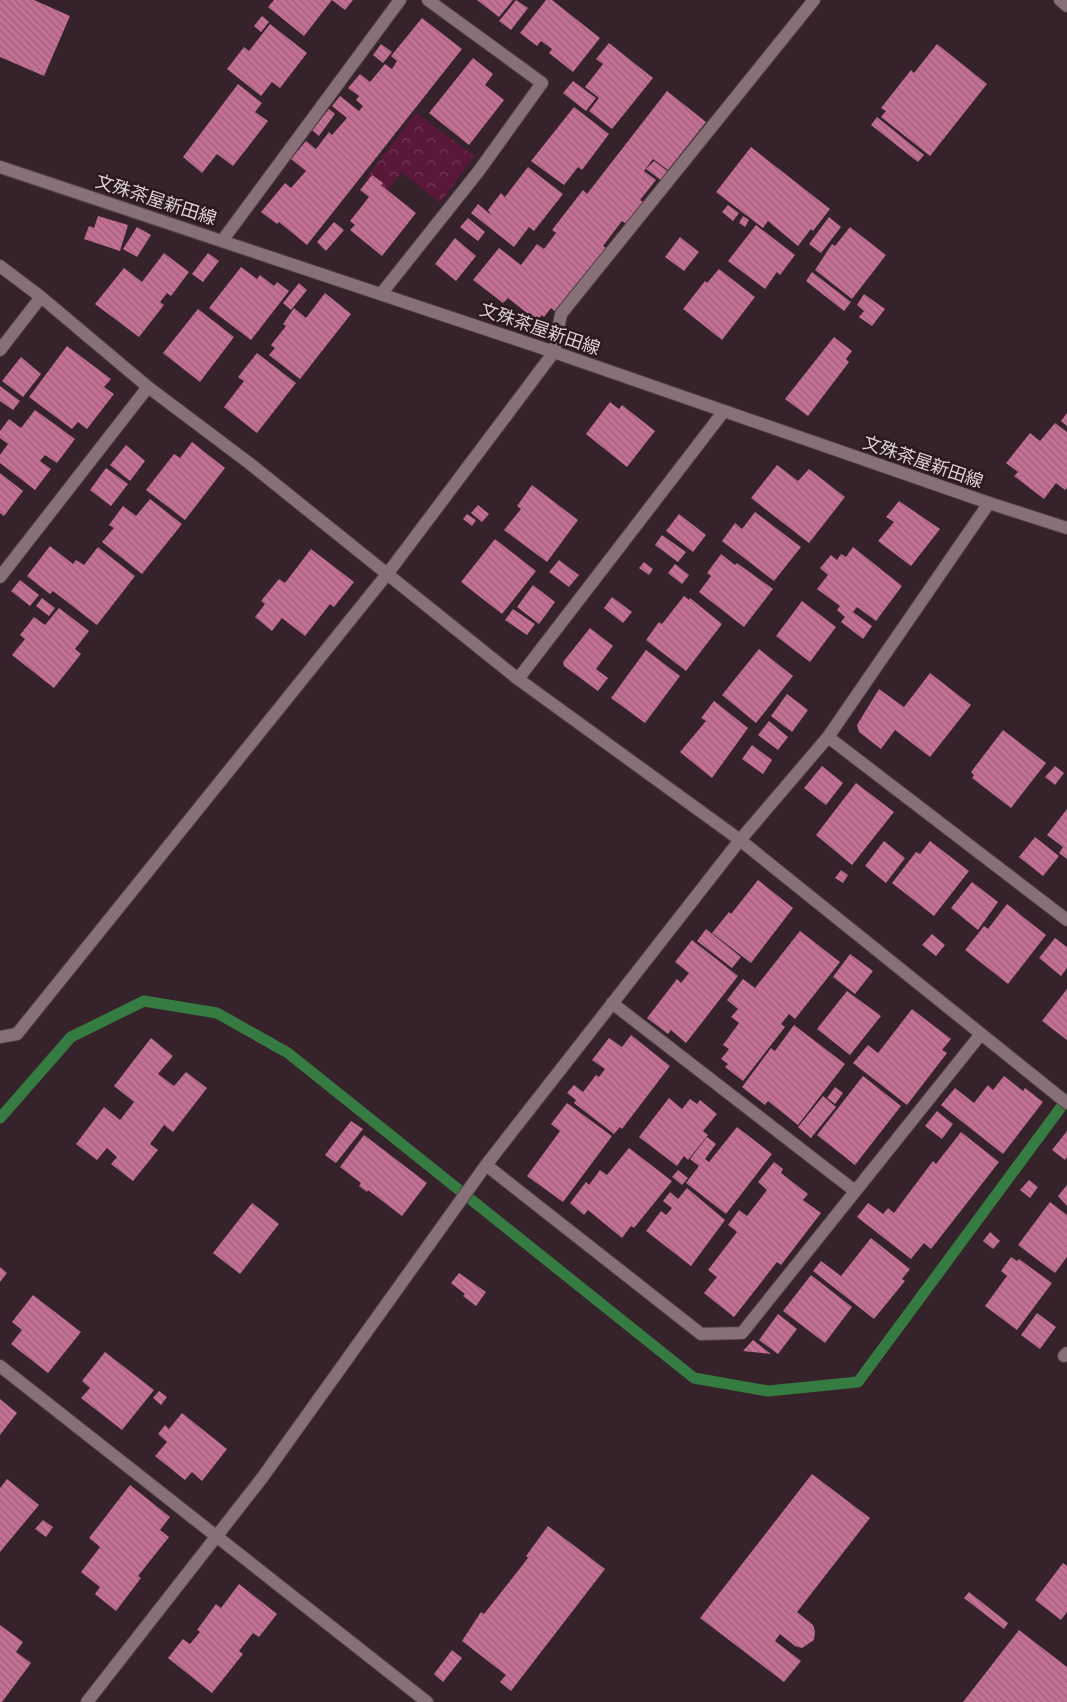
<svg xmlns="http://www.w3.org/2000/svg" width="1067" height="1702" font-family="Barlow,'Noto Sans JP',sans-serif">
	<defs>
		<pattern id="park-crowns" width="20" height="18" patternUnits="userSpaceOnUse" patternTransform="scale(1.25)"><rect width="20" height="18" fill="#59183a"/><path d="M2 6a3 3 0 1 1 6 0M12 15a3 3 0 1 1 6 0" fill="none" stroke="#703956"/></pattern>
		<pattern id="building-back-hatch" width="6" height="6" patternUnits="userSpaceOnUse" patternTransform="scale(1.25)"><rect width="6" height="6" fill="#c47095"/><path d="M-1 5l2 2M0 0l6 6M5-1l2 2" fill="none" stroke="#9d617c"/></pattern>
	</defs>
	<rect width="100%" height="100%" fill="#35222a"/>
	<path fill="url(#park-crowns)" d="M416 113 475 156 440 203 402 172 386 192 366 178Z"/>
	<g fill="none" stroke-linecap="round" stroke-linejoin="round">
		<path stroke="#367c42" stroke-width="11" d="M0 1118 71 1037 144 1001 217 1013 288 1053 694 1378 768 1391 858 1382 1067 1099"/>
	</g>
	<path fill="url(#building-back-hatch)" d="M0 0H34L70 16 44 76 0 57Z
		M274 0H332L304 36 268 7Z
		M332 0H353L345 10Z
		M477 0H513L499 17Z
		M516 0 528 8 511 30 499 21Z
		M546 0H552L600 38 573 72 549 53 552 49 541 41 537 46 520 33Z
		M262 16 269 22 261 32 254 26Z
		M422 18 462 49 307 245 279 222 277 224 261 212 285 183 291 188 306 171 291 159 306 141 316 149 329 132 332 135 347 118 332 106 340 96 359 111 363 106 356 100 359 96 348 88 360 74 370 82 385 64 392 69 397 61 391 56Z
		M270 24 307 53 280 88 272 82 261 96 227 69 244 47 249 51Z
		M609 43 653 78 612 129 589 111 599 98 585 87 603 64 596 59Z
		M381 44 392 52 383 63 373 55Z
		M937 44 987 84 930 156 881 117 886 111 881 108 911 70 914 73Z
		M473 58 493 74 485 85 504 100 469 145 429 113Z
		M573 81 596 98 586 111 563 93Z
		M238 84 262 103 255 112 268 121 233 166 217 154 202 173 183 157Z
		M667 91 706 122 668 170 653 159 644 171 656 180 640 200 645 203 628 225 622 221 603 246 606 248 558 314 551 308 544 317 542 315 537 321 508 298 503 303 473 280 499 248 521 265 537 244 544 249 556 233 552 230 583 190 587 194Z
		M574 107 609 134 582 170 578 167 564 185 531 161Z
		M329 109 335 114 319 136 312 130Z
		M877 117 924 155 918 162 871 125Z
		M751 147 830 209 813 231 811 229 798 246 768 221 763 228 716 192Z
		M654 161 669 172 662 181 646 169Z
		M528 167 563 194 534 231 529 227 514 247 471 213 478 204 491 215 488 210 501 193 505 197Z
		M372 175 383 183 381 185 416 213 382 256 350 230 355 225 350 221 369 197 360 190Z
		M728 205 739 213 733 221 722 212Z
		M98 216 128 225 120 251 84 239 89 226 94 228Z
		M743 216 749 220 745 227 739 223Z
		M829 217 841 227 821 253 809 244Z
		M468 218 485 232 478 241 460 227Z
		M334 222 344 230 326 251 317 242Z
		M756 225 795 255 780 275 777 272 765 289 728 261Z
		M137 227 151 235 137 257 123 249Z
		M850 227 886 255 852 299 815 270 832 244 835 246Z
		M680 237 699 252 684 271 665 257Z
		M455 238 476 256 456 281 435 264Z
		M164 253 189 272 171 296 167 293 160 302 164 305 139 337 95 304 124 268 142 282Z
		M208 253 219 261 203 282 192 274Z
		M241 267 257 279 260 275 274 286 277 282 289 291 251 340 209 308Z
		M719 269 755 297 722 340 683 309 705 281 707 283Z
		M812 272 851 302 844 311 806 281Z
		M299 283 307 290 291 310 283 303Z
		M325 293 351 314 300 379 269 355 275 348 271 345 286 326 283 324 294 308 306 318Z
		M864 294 885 309 872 326 859 317 864 311 857 305Z
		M198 309 234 337 200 382 163 353Z
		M834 337 852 351 846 359 849 362 808 416 785 399Z
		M67 346 111 379 104 387 114 394 87 429 78 422 72 429 29 397Z
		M257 353 296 383 257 433 224 407 244 381 238 377Z
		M21 357 41 374 23 397 2 381Z
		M0 386 20 401 13 410 0 401Z
		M610 402 619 409 622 405 655 431 627 467 586 434Z
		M35 410 75 439 57 463 45 455 40 461 51 469 35 490 0 463V455L8 444 0 438V431L9 419 21 428Z
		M1067 413V426L1061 421Z
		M1055 423 1067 432V488L1065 490 1056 483 1044 499 1014 476 1018 472 1006 463 1030 433 1040 441Z
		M192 442 225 468 185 520 146 490 174 454 180 458Z
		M126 445 145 461 130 481 110 465Z
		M777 465 798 481 809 469 845 497 809 543 751 498Z
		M106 468 128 484 111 506 90 490Z
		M0 473 23 491 4 516 0 513Z
		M532 485 578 520 547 562 504 530 521 509 517 506Z
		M150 499 182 524 142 574 102 542 114 528 109 525 123 506 136 516Z
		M899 501 940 529 911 566 878 541 894 522 886 517Z
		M478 505 489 514 482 522 471 513Z
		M755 512 801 547 774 581 722 541 735 523 742 529Z
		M467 514 476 520 472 526 463 519Z
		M679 514 706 535 693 552 666 531Z
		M662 535 686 552 678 562 655 545Z
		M495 539 536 571 502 614 461 582Z
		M50 546 73 564 76 560 84 565 98 547 135 576 97 625 53 591 50 594 27 576Z
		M853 547 902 586 876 621 857 607 853 612 872 626 863 639 841 622 845 617 837 610 840 606 817 589 828 575 820 568 831 555 837 560 841 554 846 557Z
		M311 549 354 582 334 607 330 604 305 636 282 618 272 631 255 617 265 604 261 601 279 579 285 583Z
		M721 554 735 565 737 563 773 589 744 627 699 592 711 576 707 573Z
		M559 560 579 575 569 587 549 572Z
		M644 562 653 569 649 575 639 568Z
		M675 564 689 575 682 584 668 573Z
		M20 580 39 595 30 606 11 591Z
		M533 585 555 602 539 624 517 607Z
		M684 596 689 600 690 598 722 624 686 671 646 640 659 622 662 624Z
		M612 597 632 612 623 623 604 608Z
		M42 598 55 608 49 616 36 606Z
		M802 601 836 627 810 662 776 636Z
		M59 608 89 631 75 649 81 654 54 688 12 655 25 639 20 635 34 617 45 625Z
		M513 609 535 624 527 635 505 620Z
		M590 628 613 646 596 669 608 678 598 691 564 666 563 662Z
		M759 649 793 676 756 723 722 695Z
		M646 650 680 676 645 723 611 698Z
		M930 673 971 705 930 757 895 730 881 749 859 732 857 725 879 689 904 707Z
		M787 694 808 710 792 732 771 716Z
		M714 701 748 728 712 778 680 752 706 721 701 718Z
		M769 721 788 737 778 750 758 735Z
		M1003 730 1046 763 1011 808 972 778 974 775 971 772Z
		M752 745 772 760 763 774 742 759Z
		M822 766 843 783 826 805 804 788Z
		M1055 766 1064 773 1055 785 1045 777Z
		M856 783 894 812 852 865 816 835Z
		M1067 809V859L1059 853 1063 847 1047 835Z
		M1035 837 1059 856 1043 876 1019 857Z
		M884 841 905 858 886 883 865 866Z
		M930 841 969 871 934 916 892 883 916 852 920 854Z
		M841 870 848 875 843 883 835 878Z
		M758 880 793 908 751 963 712 933 729 912 731 914Z
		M972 882 998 902 978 930 951 908Z
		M1007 904 1046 935 1008 984 965 950 984 926 988 929Z
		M706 929 741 957 732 968 697 941Z
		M800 931 840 962 795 1019 789 1014 781 1024 785 1027 743 1081 725 1067 728 1064 721 1059 729 1049 723 1045 739 1023 731 1017 738 1009 727 1000 743 979 755 988Z
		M932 934 945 945 936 956 922 945Z
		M1055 938 1067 947V968L1061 976 1039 958Z
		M692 940 738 976 686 1043 671 1030 668 1034 647 1018 677 979 681 983 689 973 675 962Z
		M850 954 873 971 855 994 833 977Z
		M1067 989V1040L1042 1021Z
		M847 991 881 1016 850 1055 817 1029Z
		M912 1009 951 1039 942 1050 947 1053 907 1105 853 1063 868 1045 878 1053Z
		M794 1025 845 1064 798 1125 768 1101 765 1105 742 1087 771 1048 775 1051Z
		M631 1035 670 1066 622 1129 620 1127 614 1134 574 1103 576 1100 567 1093 574 1085 583 1092 596 1075 599 1077 605 1069 592 1060 609 1038 622 1047Z
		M151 1038 173 1056 158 1074 174 1086 186 1072 207 1088 173 1132 164 1125 150 1144 158 1150 133 1181 111 1164 117 1157 107 1148 97 1160 76 1144 104 1107 120 1120 134 1102 114 1086Z
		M863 1076 901 1106 855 1165 817 1135Z
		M1004 1076 1023 1091 1025 1088 1043 1102 1003 1154 941 1105 955 1088 974 1103 988 1085 993 1090Z
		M835 1087 843 1093 835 1104 827 1098Z
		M823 1096 836 1107 811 1138 798 1127Z
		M669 1098 682 1109 690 1099 697 1104 700 1100 717 1114 703 1131 708 1135 688 1160 684 1156 677 1166 639 1137Z
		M567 1103 612 1136 563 1202 527 1176 560 1131 551 1124Z
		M937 1111 953 1124 942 1139 925 1126Z
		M351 1121 363 1129 336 1163 325 1155Z
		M737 1127 772 1154 726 1214 686 1183 699 1166 690 1159 707 1137 716 1144 705 1159 709 1162Z
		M1067 1131V1157L1065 1160 1052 1150Z
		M961 1132 999 1162 931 1249 924 1243 911 1259 857 1217 868 1203 883 1214 888 1208 894 1213 933 1161 936 1164Z
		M364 1135 427 1183 402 1216 368 1190 367 1192 359 1186 361 1183 340 1167Z
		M629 1148 672 1181 634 1228 631 1226 622 1238 588 1210 584 1215 570 1203 586 1182 589 1185 600 1170 607 1175Z
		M774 1162 783 1169 781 1173 808 1194 803 1200 821 1213 781 1265 777 1262 734 1317 704 1293 717 1277 708 1270 737 1232 728 1225 739 1210 747 1216 767 1190 758 1182Z
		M678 1170 688 1178 682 1185 672 1177Z
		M1029 1180 1038 1187 1030 1198 1020 1190Z
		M1067 1185V1206L1058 1196Z
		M687 1188 725 1220 691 1266 646 1231 661 1211 666 1215 672 1208 663 1201 670 1192 678 1199Z
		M1050 1202 1067 1215V1257L1055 1273 1018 1245Z
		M252 1203 279 1224 240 1274 213 1253Z
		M990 1232 1000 1241 993 1249 983 1241Z
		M871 1238 910 1269 902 1279 905 1281 874 1319 813 1271 821 1261 841 1276Z
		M1011 1257 1017 1261 1019 1259 1052 1283 1017 1330 985 1306 1007 1276 1001 1271Z
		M0 1267 7 1273 0 1282Z
		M459 1273 486 1292 476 1306 463 1296 465 1294 451 1283Z
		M811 1275 852 1307 825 1343 783 1311Z
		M33 1295 81 1332 48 1373 11 1344 22 1330 12 1322Z
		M1037 1313 1056 1327 1040 1349 1021 1335Z
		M778 1314 797 1329 778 1354 759 1340Z
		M753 1340 771 1354 743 1351Z
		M105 1352 154 1390 122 1430 81 1398 90 1388 82 1381Z
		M159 1391 167 1397 161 1405 153 1398Z
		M0 1399 17 1413 0 1435Z
		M182 1413 227 1449 202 1481 192 1472 185 1480 155 1456 167 1442 158 1434 165 1425 169 1429Z
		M812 1474 870 1518 797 1612 813 1625 815 1631 814 1640 802 1648 795 1646 780 1634 775 1641 801 1661 784 1682 700 1618Z
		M7 1479 39 1505 0 1552V1488Z
		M130 1485 170 1517 160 1530 169 1537 138 1576 141 1578 116 1611 95 1594 100 1587 81 1572 100 1547 89 1538Z
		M43 1520 53 1527 46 1537 35 1529Z
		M548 1526 605 1569 511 1691 500 1682 506 1675 462 1641 481 1612 484 1614 528 1558 526 1556Z
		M1063 1563 1067 1566V1612L1061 1620 1035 1600Z
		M239 1584 277 1614 259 1637 253 1633 239 1651 243 1654 212 1693 168 1658 183 1639 190 1644 200 1632 197 1630 216 1604 221 1608Z
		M969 1592 1008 1623 1004 1629 964 1598Z
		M0 1625 23 1642 16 1652 31 1663 2 1702H0Z
		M1019 1630 1067 1667V1702H963Z
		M452 1650 462 1658 443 1682 434 1674Z"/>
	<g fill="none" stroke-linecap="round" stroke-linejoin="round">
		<defs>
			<path id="street" d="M1060 0 1067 6
				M222 241 400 0
				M0 266 41 297 148 387 249 463 518 679 740 840 1067 1103
				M381 294 478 172 542 83 428 0
				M0 350 41 297
				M0 577 148 387
				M518 679 724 411
				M828 737 1067 920
				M612 1003 855 1191
				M0 1037 17 1034 388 573 554 352 561 314 814 0
				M486 1165 701 1334 742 1333 981 1034
				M1064 1356 1067 1353
				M0 1366 427 1702
				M87 1702 262 1478 486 1165 740 840 828 737 989 503"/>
			<path id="secondary" d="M0 167 554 352 989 503 1067 528"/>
		</defs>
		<use href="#street" stroke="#4f3f46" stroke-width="14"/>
		<use href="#secondary" stroke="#4f3f46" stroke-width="14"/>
		<use href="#street" stroke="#887079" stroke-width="12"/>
		<use href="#secondary" stroke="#887079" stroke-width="12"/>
	</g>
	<g text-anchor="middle" stroke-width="5" stroke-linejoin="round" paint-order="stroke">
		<g font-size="18" fill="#dfd2d7" stroke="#2b1920">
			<text transform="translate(156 200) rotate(18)" y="6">文殊茶屋新田線</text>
			<text transform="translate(540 329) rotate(19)" y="6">文殊茶屋新田線</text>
			<text transform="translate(923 462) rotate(19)" y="6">文殊茶屋新田線</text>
		</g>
	</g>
</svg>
